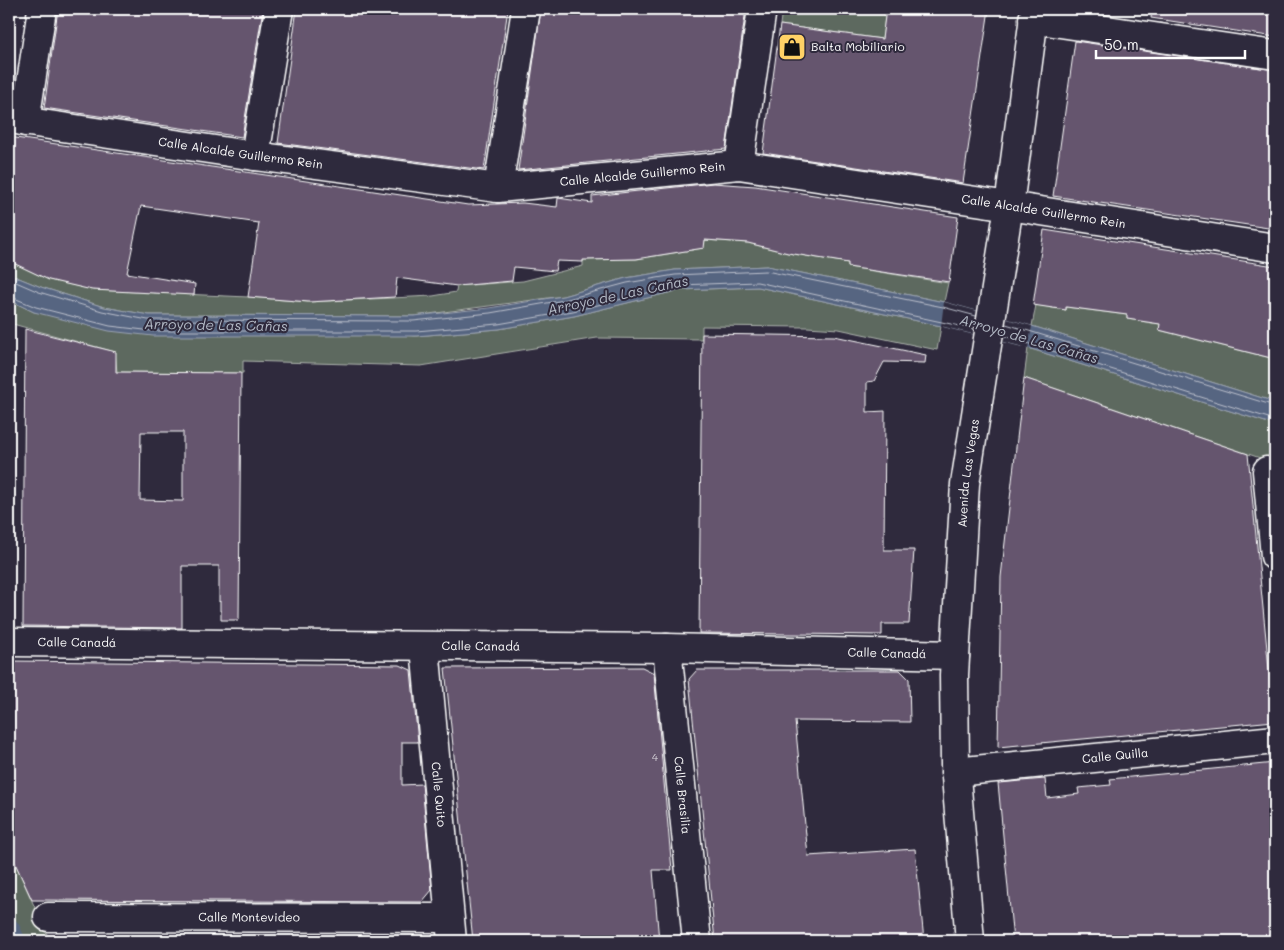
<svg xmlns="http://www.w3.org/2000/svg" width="1284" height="950" font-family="Mali,sans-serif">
	<rect width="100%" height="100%" fill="#2f2a3d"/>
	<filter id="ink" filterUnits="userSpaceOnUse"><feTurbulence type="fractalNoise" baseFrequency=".02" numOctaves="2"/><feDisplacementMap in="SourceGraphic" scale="10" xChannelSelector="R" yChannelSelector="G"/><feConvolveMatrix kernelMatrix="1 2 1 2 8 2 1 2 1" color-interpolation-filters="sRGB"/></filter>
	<g filter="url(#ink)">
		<path fill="#5d695e" stroke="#aeb4ae" d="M782 9H886L882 39 780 25Z
			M705 240 748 243 788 253 848 263V267L948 283 944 302 767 266 675 270 626 278 563 296 414 316 149 315 104 307 41 287 9 274V261L49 280 94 290 248 297 308 302 433 296 456 292 457 286 523 281 583 266V260L637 259 703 248Z
			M758 287 941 326 937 350 839 329 807 327 702 326V339L597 338 421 366 243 361V373L117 372 115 352 9 323V300L34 312 416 336 499 329 574 316 680 290Z
			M1036 305 1066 310V307L1127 315V319L1160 324 1159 330 1275 359V402L1032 326Z
			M1028 348 1275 425V463L1024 378Z
			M9 850 50 941H9Z"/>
		<path fill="#576581" stroke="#9aa3b3" d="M767 266 944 302 1032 326 1275 402V425L1028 348 941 326 758 287 680 290 574 316 499 329 416 336H153L109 331 34 312 9 300V274L41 287 104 307 149 315 414 316 489 308 563 296 626 278 675 270Z"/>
		<path fill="#2f2a3d" d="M944 302 1032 326 1028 348 941 326Z"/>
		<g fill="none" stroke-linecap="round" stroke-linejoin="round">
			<path stroke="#bcc1cd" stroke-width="1" d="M9 279 39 292 102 311 148 320 413 321 490 313 564 300 627 283 675 275 766 271 943 307 976 316
				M9 296 36 307 110 326 153 331H416L498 324 573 311 680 285 757 282 974 329
				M1006 324 1275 406
				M1004 336 1275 420"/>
			<path stroke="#576581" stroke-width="21" d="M9 928 15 941"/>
		</g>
		<path fill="#65546e" stroke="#fff" fill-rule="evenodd" d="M58 9H263L242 137 44 108Z
			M297 9H508L484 170 278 143Z
			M541 9H746L726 149 518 170Z
			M886 9H989L963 183 763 153 780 25 882 39Z
			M1152 9H1275V37L1151 18Z
			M1075 41 1275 70V229L1053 196Z
			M9 137 468 205 523 203 557 207 558 198 592 203V196L713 183 755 186 958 217 949 282 848 267V263L788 253 748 243 705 240 704 248 636 259 583 260V262L557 261 555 271 514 267 512 281 457 286 397 278 395 297 309 302 248 297 259 223 141 206 127 273 195 284 194 295 92 290 49 280 9 261Z
			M1044 230 1275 266V359L1159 330 1160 324 1127 319V315L1066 307V310L1033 305Z
			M25 329 116 352V372L241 373 239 620H221V611H220V601L219 602V566H182V628L23 626ZM141 432H183V501L140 500Z
			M702 334 834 336 926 355 925 363 884 362 874 381 867 382V412L885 411 884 550H914L909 624H882V635L699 633Z
			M1024 378 1248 454 1274 721 998 747 1001 577Z
			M9 661 400 665 411 670 418 742H402V785L422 784 432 890 422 902 32 900 9 850Z
			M642 667 654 673 672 870H653L659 941H473L445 668Z
			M697 670H900L909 679 910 722 795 721 808 856 915 849 924 941H715L689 679Z
			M1275 763V941H1013L998 783 1045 779 1047 798 1079 794 1078 788 1111 785 1110 779Z"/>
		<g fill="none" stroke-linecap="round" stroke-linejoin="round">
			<defs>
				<g id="minor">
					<path d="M1033 19 1275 55"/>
					<path id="s1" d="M9 119 255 156 498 188 739 165 1009 206 1275 248"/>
					<path d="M25 122 42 9"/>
					<path d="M255 156 279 9"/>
					<path d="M739 165 762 9"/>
					<path d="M498 188 526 9"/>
					<path d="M1267 471 1275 556"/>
					<path id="s2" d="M9 642 667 648 955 655"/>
					<path id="s3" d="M425 647 452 941"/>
					<path id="s4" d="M667 648 697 941"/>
					<path id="s5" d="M955 772 1275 740"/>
					<path id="s6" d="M48 917 449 918"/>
					<path id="s7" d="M970 941 955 765 954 675 965 484 1009 206 1035 9"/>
				</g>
			</defs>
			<use href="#minor" stroke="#fff" stroke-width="31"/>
			<use href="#minor" stroke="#2f2a3d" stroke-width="28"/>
		</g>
	</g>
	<defs>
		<symbol id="shop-square" viewBox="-11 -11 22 22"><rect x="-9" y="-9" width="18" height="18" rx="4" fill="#ffd166" stroke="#2f2a3d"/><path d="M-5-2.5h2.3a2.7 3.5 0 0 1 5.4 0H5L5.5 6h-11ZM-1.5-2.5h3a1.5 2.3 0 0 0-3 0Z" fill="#111"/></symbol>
	</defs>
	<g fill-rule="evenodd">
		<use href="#shop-square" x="776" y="31" width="32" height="32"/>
	</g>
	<g text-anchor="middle" stroke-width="4" stroke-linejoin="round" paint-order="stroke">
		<g font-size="10" fill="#d8d4db">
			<text x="655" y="761">4</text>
		</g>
		<g font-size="12" fill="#fff" stroke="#2f2a3d" text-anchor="start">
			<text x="811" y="51">Balta Mobiliario</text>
		</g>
		<g font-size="12" fill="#fff" stroke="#2f2a3d">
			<text dy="4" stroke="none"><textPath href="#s1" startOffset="234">Calle Alcalde Guillermo Rein</textPath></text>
			<text dy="4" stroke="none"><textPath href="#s1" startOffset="639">Calle Alcalde Guillermo Rein</textPath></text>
			<text dy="4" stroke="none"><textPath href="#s1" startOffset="1044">Calle Alcalde Guillermo Rein</textPath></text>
			<text dy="4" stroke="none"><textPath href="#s7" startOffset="469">Avenida Las Vegas</textPath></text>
			<text dy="4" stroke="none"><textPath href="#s2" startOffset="68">Calle Canadá</textPath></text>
			<text dy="4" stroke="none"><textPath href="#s2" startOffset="472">Calle Canadá</textPath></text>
			<text dy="4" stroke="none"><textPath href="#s2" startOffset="878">Calle Canadá</textPath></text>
			<text dy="4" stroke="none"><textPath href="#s5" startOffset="161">Calle Quilla</textPath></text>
			<text dy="4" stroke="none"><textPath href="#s3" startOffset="148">Calle Quito</textPath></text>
			<text dy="4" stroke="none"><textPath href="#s4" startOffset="148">Calle Brasilia</textPath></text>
			<text dy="4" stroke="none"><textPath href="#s6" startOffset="201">Calle Montevideo</textPath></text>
		</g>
		<g font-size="14" font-style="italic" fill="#b3bac6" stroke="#2f2a3d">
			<text transform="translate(618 295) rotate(-12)" y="5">Arroyo de Las Cañas</text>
			<text transform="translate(216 325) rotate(1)" y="5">Arroyo de Las Cañas</text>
			<text transform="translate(1029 339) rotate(16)" y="5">Arroyo de Las Cañas</text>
		</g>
	</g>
	<rect width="1284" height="950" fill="none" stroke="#2f2a3d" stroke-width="30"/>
	<rect x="15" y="15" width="1254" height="920" fill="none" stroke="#fff" stroke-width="2" filter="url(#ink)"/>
	<path d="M1096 50v8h149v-8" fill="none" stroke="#ffffff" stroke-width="2.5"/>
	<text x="1104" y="50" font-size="15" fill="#ffffff" stroke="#2f2a3d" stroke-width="4" paint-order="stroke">50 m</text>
</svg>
